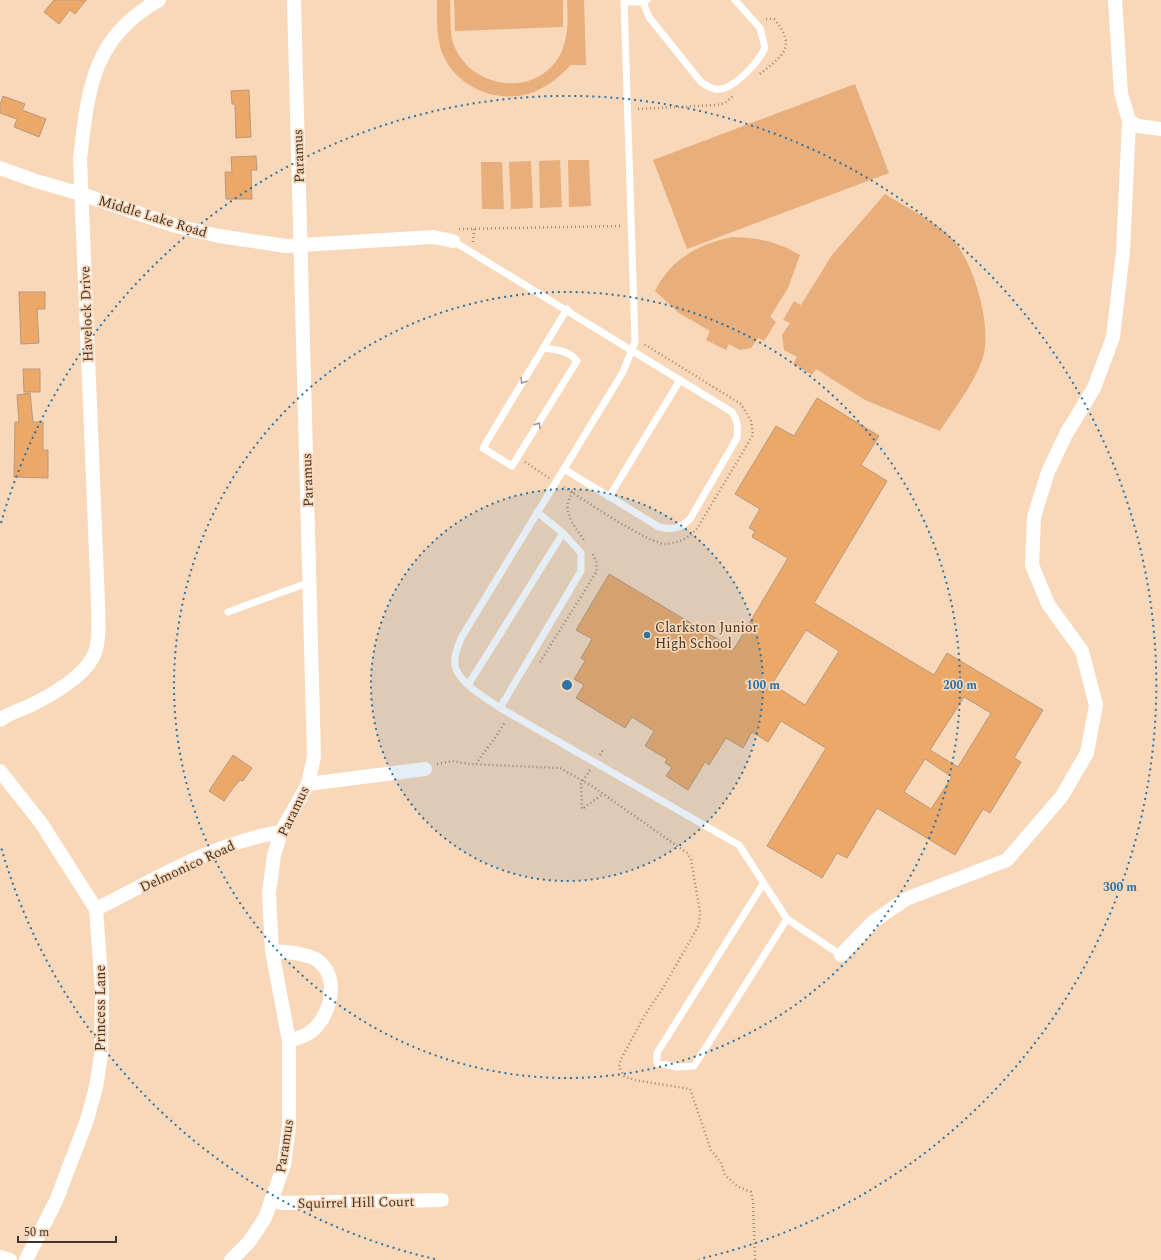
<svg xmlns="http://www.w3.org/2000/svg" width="1161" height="1260" font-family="Spectral,serif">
	<rect width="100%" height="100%" fill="#f9d7b9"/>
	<path fill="#e8af7c" d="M437 0H450C451 14 449 29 453 43 469 88 533 99 559 57 569 39 568 19 567 0H584L586 65H571C560 76 549 86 534 92 500 105 458 89 443 55 436 38 437 18 437 0Z
		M454 0H563V27L455 31Z
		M855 84 889 173 687 249 653 160Z
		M560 160 562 207 540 208 539 161Z
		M568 160H589L591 206 569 207Z
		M531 161 533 208 511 209 509 162Z
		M481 162H502L504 209H482Z
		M885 194C905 207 941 224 955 242 975 267 992 326 983 357 975 383 955 407 940 431L865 400 816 369 812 375 793 364 797 357 784 350 782 335 790 323 783 320 794 301 801 305 832 255Z
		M732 237C760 238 776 241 800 255L788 288 770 317 776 322 764 341 758 338 751 348 740 350 729 344 726 350 706 340 710 331 679 313 655 291C670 260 698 244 732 237Z"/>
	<path fill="#eca868" stroke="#b9997d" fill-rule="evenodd" d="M54 0H86L75 14 70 10 59 24 44 12Z
		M249 90 251 137 236 138 235 104H232L231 91Z
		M3 96 25 104 22 110 46 119 39 137 14 127 17 119 0 113V105Z
		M256 156 257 170H251L252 199H226L225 172H232L231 157Z
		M19 292H45V309H37L39 343 21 344Z
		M23 369H40V392H24Z
		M30 393 33 422H43V450H48V478L14 477 15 422H19L17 395Z
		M817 398 879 436 861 465 887 481 814 603 934 675 947 653 1043 710 1014 758 1021 762 990 813 983 809 955 855 877 808 847 858 837 853 822 878 767 846 826 748 781 721 768 742 752 732 743 748 726 738 709 765 705 762 688 790 666 776 672 767 665 763 667 759 645 746 654 731 632 717 625 728 576 698 584 685 574 679 585 661 581 658 592 639 576 630 609 574 734 649 788 558 752 537 755 531 749 528 760 509 735 494 776 426 794 436ZM806 630 839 651 805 705 772 684ZM964 697 991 713 958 767 930 750ZM925 759 952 777 931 809 904 792Z
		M233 755 252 768 243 781 240 780 233 788 224 801 209 791Z"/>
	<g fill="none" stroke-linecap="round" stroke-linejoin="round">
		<path stroke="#a28a74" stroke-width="2.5" stroke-dasharray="1 3" stroke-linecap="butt" d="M760 74C782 56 798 47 774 19H766
			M638 109 717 105 725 103 733 96
			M459 229 622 226
			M473 242 474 229
			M525 462 549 478
			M564 487C581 498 650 545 666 544 679 543 691 537 698 527L753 435 751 421 741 404 644 344
			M573 492C560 510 573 524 584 540
			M540 662 597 571 596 561 592 552
			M600 755 604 748
			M437 764 452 761 470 764 560 768 592 786 687 853 691 859 700 912 699 925 663 988 645 1015 621 1059 619 1067 624 1076 634 1080 690 1089 711 1150 721 1163 725 1175 737 1186 751 1192 753 1201 755 1260
			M476 764C481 756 504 727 505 721
			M590 770 581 784 582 809 603 794"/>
		<path stroke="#fff" stroke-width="7" d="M624 0 635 342 623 372 461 638C458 647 452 659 456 669 463 686 486 698 500 708L739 845 787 919 841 955
			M624 2H643L647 0
			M643 2 649 17 701 82C704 84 708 87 712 88 730 96 758 62 765 48L760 28 735 0
			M453 241 732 412C738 421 738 428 737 438L690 519C680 529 672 530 659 527L564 469
			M544 348C557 350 568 350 577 361L512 466 483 448 493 431 567 309
			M609 497 680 380
			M228 612 310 582
			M468 685 563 533
			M500 708 581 571V553L563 533 537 512
			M763 884 657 1053V1063L677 1067 694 1066 787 919"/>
		<path stroke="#fff" stroke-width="14" d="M1115 0 1121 93 1129 121 1138 126 1161 129
			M0 168 36 181 81 194 176 226 219 236 286 246 433 237 453 241
			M0 720C9 713 21 710 31 705 50 696 83 677 93 657 101 641 98 619 98 602L80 159C88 90 92 37 159 0
			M0 771 41 823 96 909 102 990 101 1055 96 1087 87 1120 56 1201 26 1260
			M308 784 425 769
			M96 909C155 880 215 842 281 832
			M272 951C285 952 307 953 317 960 342 977 330 1019 309 1033 303 1037 295 1039 289 1041
			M841 955 874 921 906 899 1007 860 1062 796 1087 753 1096 705 1082 651 1048 604 1032 565 1034 517 1048 472 1066 434 1094 388 1113 337 1123 252 1129 121
			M271 1200 282 1203 442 1200
			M0 1257 10 1260
			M231 1260 249 1242 265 1218 284 1165 289 1126V1041L272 951 269 893 274 855 281 832 308 784 314 757 294 0"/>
	</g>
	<defs><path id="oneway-chevron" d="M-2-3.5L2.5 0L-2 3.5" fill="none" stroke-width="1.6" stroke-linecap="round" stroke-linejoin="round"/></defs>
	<g stroke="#a09a94">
		<use href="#oneway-chevron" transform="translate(523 381) rotate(122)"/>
		<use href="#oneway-chevron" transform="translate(538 425) rotate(-58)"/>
	</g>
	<circle cx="567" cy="685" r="196" fill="#2973a7" fill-opacity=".12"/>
	<g fill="none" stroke="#2973a7" stroke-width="2" stroke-dasharray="2 4">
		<circle cx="567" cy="685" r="196"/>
		<circle cx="567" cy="685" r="393"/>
		<path d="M435 1259A589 589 0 0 1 1 847M1 523A589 589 0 1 1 699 1259"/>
	</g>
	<circle fill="#2973a7" stroke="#f9d7b9" stroke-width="1.5" cx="647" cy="635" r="4"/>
	<g text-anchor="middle" stroke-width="3.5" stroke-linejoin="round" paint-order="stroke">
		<g font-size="14" fill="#413428" stroke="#f9d7b9">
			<text transform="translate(298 156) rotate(-92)" y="5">Paramus</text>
			<text transform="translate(153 216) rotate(17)" y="5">Middle Lake Road</text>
			<text transform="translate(86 314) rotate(-92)" y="5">Havelock Drive</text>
			<text transform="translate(307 480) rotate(-92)" y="5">Paramus</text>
			<text transform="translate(293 811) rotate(-64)" y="5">Paramus</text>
			<text transform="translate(187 866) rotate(-25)" y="5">Delmonico Road</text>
			<text transform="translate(100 1008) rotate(-90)" y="5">Princess Lane</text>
			<text transform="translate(284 1146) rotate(-81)" y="5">Paramus</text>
			<text transform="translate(356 1202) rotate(-1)" y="5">Squirrel Hill Court</text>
		</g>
		<g font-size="14" fill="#413428" stroke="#f9d7b9" text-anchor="start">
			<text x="655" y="632">Clarkston Junior<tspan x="655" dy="16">High School</tspan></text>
		</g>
	</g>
	<circle cx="567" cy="685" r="6" fill="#2973a7" stroke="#f9d7b9" stroke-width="2"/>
	<g font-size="12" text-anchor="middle" font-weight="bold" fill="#2973a7" stroke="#f9d7b9" stroke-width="3.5" stroke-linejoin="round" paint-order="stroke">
		<text x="763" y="689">100 m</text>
		<text x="960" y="689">200 m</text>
		<text x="1120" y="891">300 m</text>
	</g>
	<path d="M18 1236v6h98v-6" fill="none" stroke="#413428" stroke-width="2"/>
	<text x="24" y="1236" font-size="12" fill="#413428" stroke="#f9d7b9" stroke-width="3" paint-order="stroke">50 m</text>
</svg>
